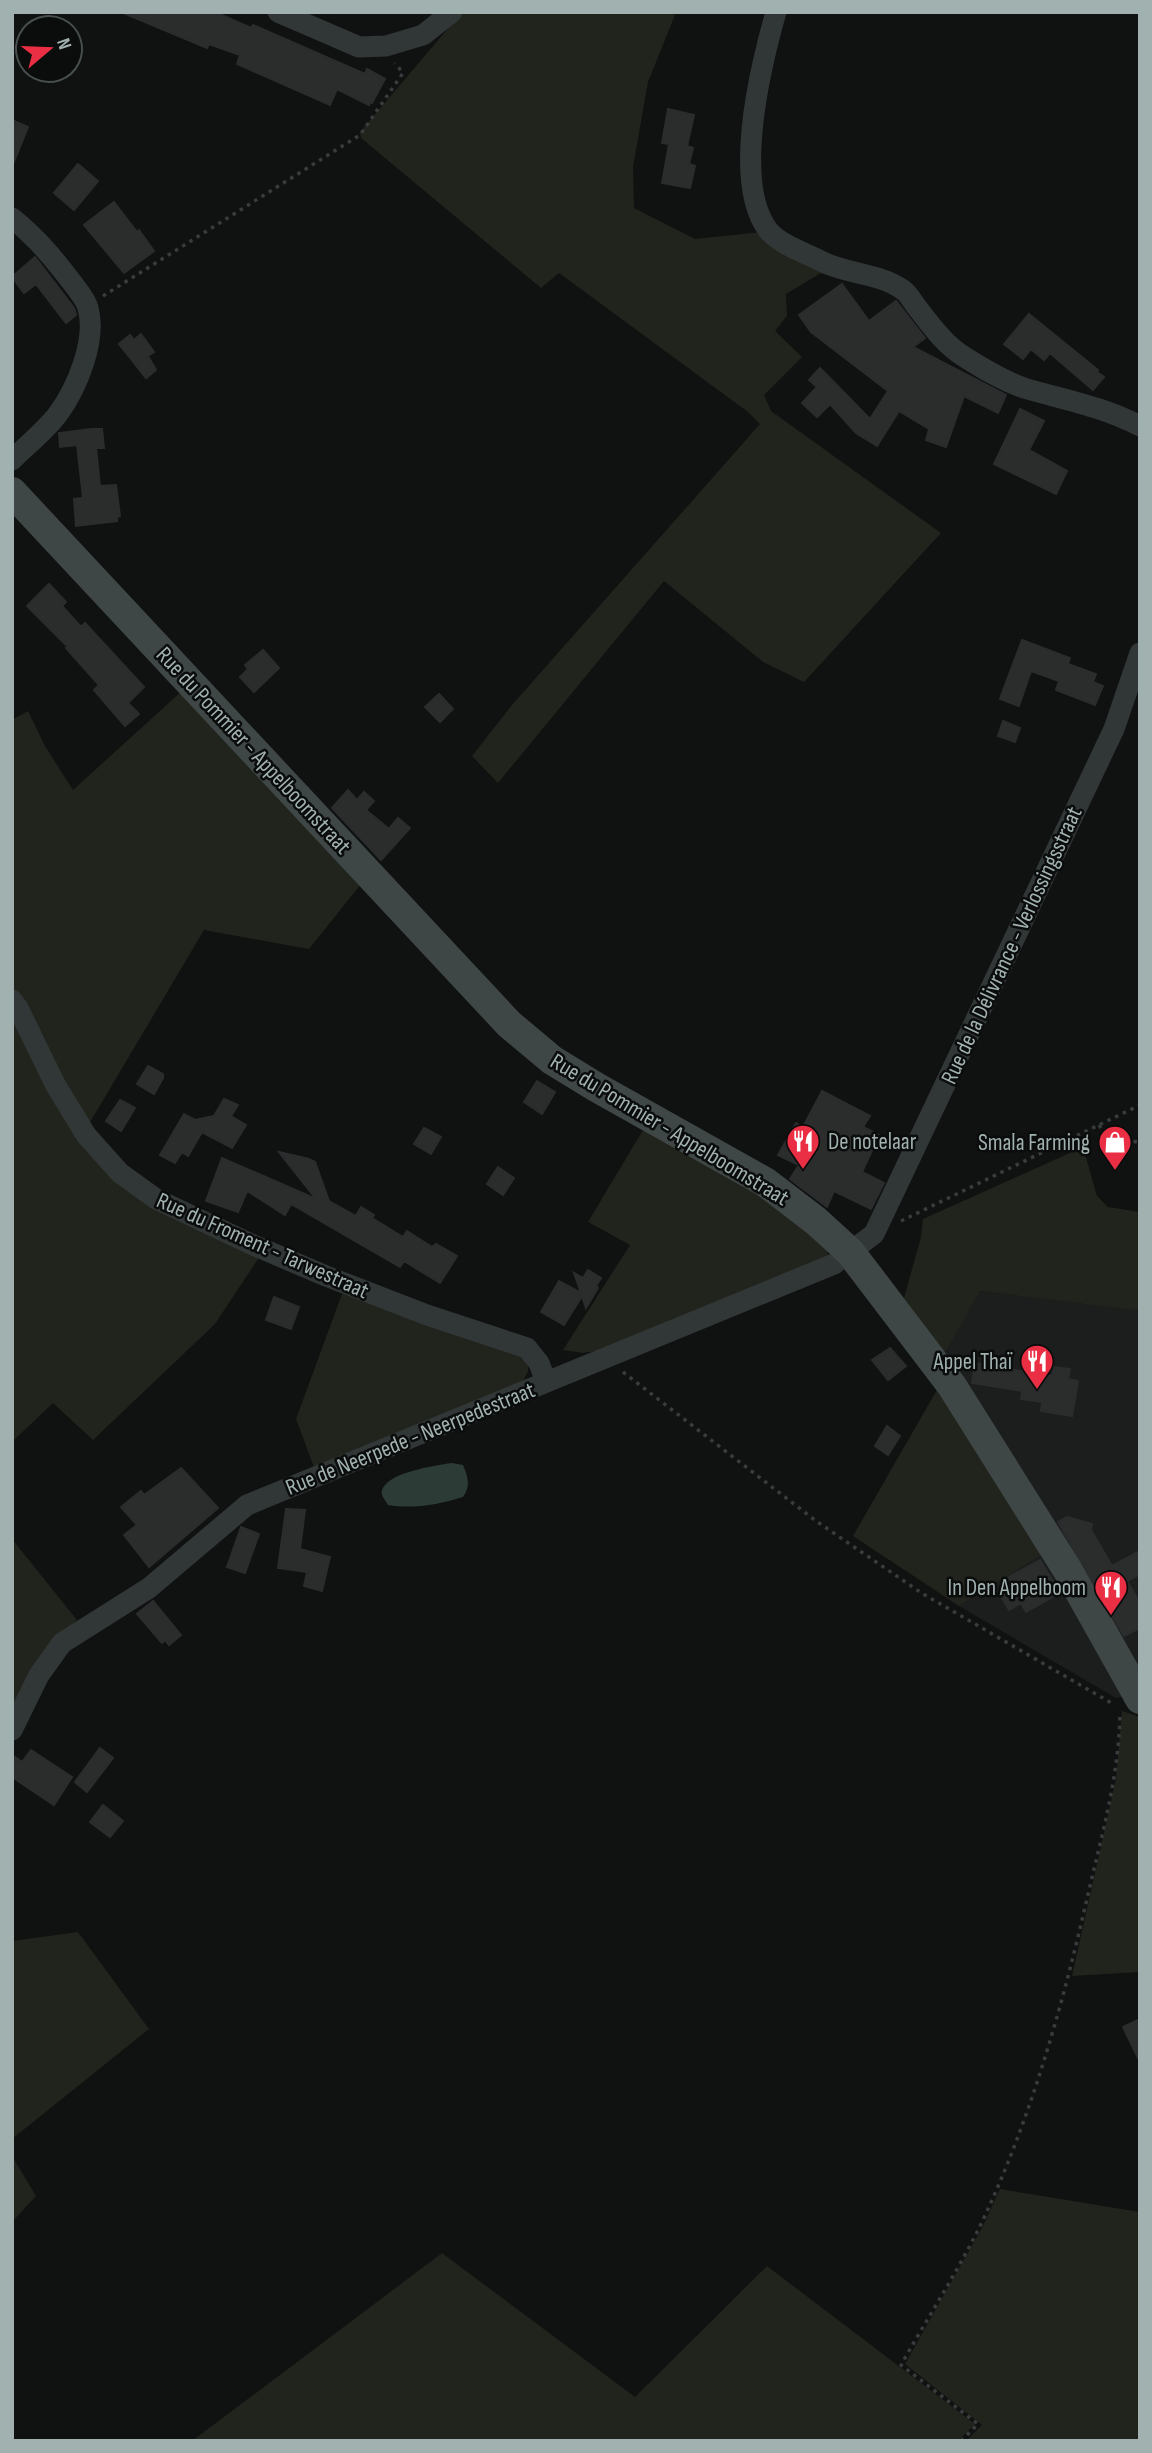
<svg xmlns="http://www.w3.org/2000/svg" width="1152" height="2453" font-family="'Sofia Sans Condensed',sans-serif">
	<rect width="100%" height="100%" fill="#101111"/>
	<path fill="#1c1e1e" d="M979 1291 1140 1311V1693L1116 1698 959 1606 1045 1553 943 1353 947 1350Z"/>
	<path fill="#21241c" d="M462 12H667L675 15 648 82 633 167 634 208 695 239 761 232 826 270 786 294 787 316 775 331 802 357 764 395 771 411 941 533 804 682 763 662 664 581 498 783 472 756 512 705 760 424 748 412 559 273 541 288 361 138 360 132Z
		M183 690 361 884 309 949 204 930 89 1124 12 992V720L28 711 45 746 73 790Z
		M12 1014 119 1184 183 1223 260 1256 215 1324 93 1440 53 1403 12 1442Z
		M646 1125 754 1187 827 1243 828 1256 617 1348 583 1353 563 1350 630 1245 588 1222Z
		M1083 1147 1097 1196 1108 1207 1140 1212V1311L980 1291 947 1350 943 1353 904 1298 921 1237 923 1219Z
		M343 1291 508 1348 528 1361V1371L522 1384 315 1470 296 1419Z
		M938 1388 1045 1553 959 1606 853 1536Z
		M12 1539 77 1620 49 1648 12 1706Z
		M1122 1711 1140 1717V1972L1072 1976 1116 1779Z
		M78 1932 149 2029 12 2139V1941Z
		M12 2156 36 2196 12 2222Z
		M1000 2189 1140 2212V2441H966L982 2425 905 2364 983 2226Z
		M442 2253 635 2397 767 2266 975 2424 958 2441H192Z"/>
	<path fill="#2c3b36" d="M452 1463 463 1465C468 1477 471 1486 463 1497 438 1505 413 1509 388 1505 386 1501 380 1495 382 1490 389 1472 433 1466 452 1463Z"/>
	<path fill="#2b2d2d" stroke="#2a2c2d" stroke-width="2" d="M121 12H215L251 28 253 25 365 74 367 69 385 79 372 103 370 102 369 105 337 89 330 105 237 64 240 55 209 44 207 48Z
		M668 109 694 115 687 146 693 148 689 164 695 166 690 188 662 183 669 144 662 143Z
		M12 120 28 127 13 164H12Z
		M78 164 98 181 74 210 54 193Z
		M114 202 137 232 139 230 154 251 124 273 84 225Z
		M35 257 74 308 76 315 66 323 36 284 24 293 12 277Z
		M842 284 869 321 896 301 925 338 913 347 1006 395 998 413 964 396 946 447 926 440 929 429 899 411 877 446 856 433 830 404 817 417 802 403 817 387 809 380 820 368 870 419 888 391 811 332 799 315Z
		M1029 314 1098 370 1097 372 1104 377 1093 390 1050 353 1044 360 1031 349 1023 359 1004 344Z
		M141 334 154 352 148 356 156 370 146 378 119 344 130 335 134 340Z
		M1020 409 1044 421 1029 450 1067 471 1056 494 994 464Z
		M91 429H102L104 448H96L100 486 116 485 120 516 117 517V521L76 526 74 499 83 498 77 445 60 447 59 433Z
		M49 584 66 602 62 606 81 627 85 623 144 687 128 703 139 714 125 726 94 690 99 685 66 648 68 647 27 606Z
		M1022 640 1070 658 1068 664 1096 674 1093 682 1103 686 1095 705 1056 690 1059 681 1031 671 1019 706 1000 699Z
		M263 650 279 668 254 692 240 677 248 669 245 665Z
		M439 694 453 709 440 722 425 707Z
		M1003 721 1020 728 1015 742 998 736Z
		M348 790 357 800 364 792 374 801 366 810 389 829 398 818 410 828 381 860 332 808Z
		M148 1066 163 1074V1078L154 1094 137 1084Z
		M537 1081 555 1092 542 1114 524 1102Z
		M822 1091 870 1116 863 1127 879 1135 862 1172 884 1183 871 1209 834 1191 827 1207 790 1179 799 1165 778 1155 796 1123 803 1127Z
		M224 1099 238 1105 231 1116 246 1125 232 1148 202 1132 188 1156 182 1152 175 1163 160 1155 184 1114 195 1120 214 1116Z
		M120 1100 135 1108 121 1131 106 1121Z
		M424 1128 441 1137 431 1154 414 1144Z
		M279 1152 309 1159 315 1162 329 1201 356 1216 361 1207 374 1215 372 1218 403 1237 407 1231 432 1247 436 1244 457 1256 440 1283 404 1261 400 1267 291 1204 285 1215 247 1191 238 1212 206 1201 222 1158 316 1199Z
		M498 1167 514 1178 503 1195 487 1184Z
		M588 1270 601 1278 596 1286 598 1288 586 1308 582 1296 564 1325 541 1312 559 1281 581 1293 574 1273 583 1278Z
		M274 1297 299 1307 291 1329 266 1320Z
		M890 1348 906 1366 888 1380 872 1360Z
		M993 1358 1010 1361 1009 1369 1052 1376 1054 1367 1070 1369 1068 1379 1078 1381 1072 1416 1041 1411 1042 1402 1021 1399 1022 1391 972 1383 975 1363 992 1366Z
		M887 1426 900 1436 888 1455 875 1446Z
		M181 1468 218 1508 149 1567 124 1535 137 1525 121 1507 141 1491 144 1495Z
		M286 1509 305 1510 300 1549 330 1557 322 1591 304 1586 307 1572 278 1568Z
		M1067 1517 1092 1524 1091 1530 1112 1566 1140 1551V1574L1127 1581 1140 1603V1628L1124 1636 1058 1522Z
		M241 1527 259 1534 245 1573 227 1567Z
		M1040 1560 1056 1586 1052 1588 1056 1595 1026 1612 1021 1603 1009 1610 998 1591 1010 1584 1007 1578Z
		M153 1601 181 1635 169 1645 165 1640 162 1643 137 1614Z
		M100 1748 113 1758 87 1792 75 1782Z
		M31 1750 72 1777 54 1805 12 1777V1755L22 1762Z
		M103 1805 123 1821 110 1837 90 1822Z
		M1140 2019V2062L1123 2027Z"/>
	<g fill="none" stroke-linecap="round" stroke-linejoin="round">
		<path stroke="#373d3d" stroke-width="3.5" stroke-dasharray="3.5 5" stroke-linecap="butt" d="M103 296 360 135 403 73 395 63
			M1099 1125 1109 1140 1140 1142
			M901 1221 1140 1105
			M623 1372 816 1521 923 1594 1115 1705
			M961 2441 978 2424 901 2365C928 2317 958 2271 982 2222 1032 2116 1063 2004 1089 1890 1103 1831 1119 1774 1120 1713"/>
		<path stroke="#313636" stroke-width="21" d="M278 12 359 47 386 46 423 35 452 12
			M776 12C761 65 732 182 768 230 780 245 806 253 823 262 847 274 880 273 903 290 908 293 912 301 916 306 930 324 944 344 963 356 982 368 1003 381 1024 388 1065 400 1101 406 1140 426
			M12 218C37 238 55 260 74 285 79 292 86 300 88 308 97 340 77 388 58 414 45 431 27 445 12 460
			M12 1000 18 1008 55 1084 86 1135 120 1173 156 1199 253 1245 326 1276 427 1315 527 1348 539 1363 546 1382
			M12 1730 39 1675 62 1643 149 1588 247 1505 834 1264 874 1234 1114 729 1140 653"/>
		<path stroke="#3f4646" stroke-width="30" d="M12 492 509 1024 552 1060 596 1087 765 1182 816 1221 850 1252 952 1386 1067 1569 1140 1699"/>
	</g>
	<defs>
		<symbol id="restaurant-pin" viewBox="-11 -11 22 30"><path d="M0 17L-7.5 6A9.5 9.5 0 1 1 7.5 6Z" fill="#ea2f45" stroke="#0b0c0c"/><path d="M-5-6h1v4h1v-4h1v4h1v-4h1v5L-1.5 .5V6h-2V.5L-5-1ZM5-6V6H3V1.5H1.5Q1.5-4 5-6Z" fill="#fff"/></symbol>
		<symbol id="shop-pin" viewBox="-11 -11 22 30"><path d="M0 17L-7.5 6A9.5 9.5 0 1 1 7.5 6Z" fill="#ea2f45" stroke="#0b0c0c"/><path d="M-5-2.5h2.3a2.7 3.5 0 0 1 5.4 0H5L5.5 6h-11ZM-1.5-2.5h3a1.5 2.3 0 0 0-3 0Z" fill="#fff"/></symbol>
	</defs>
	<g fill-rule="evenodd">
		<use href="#restaurant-pin" x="784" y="1122" width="38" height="52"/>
		<use href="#shop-pin" x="1096" y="1123" width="38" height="52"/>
		<use href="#restaurant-pin" x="1018" y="1342" width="38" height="52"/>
		<use href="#restaurant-pin" x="1092" y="1568" width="38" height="52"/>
	</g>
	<g text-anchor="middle" stroke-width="5" stroke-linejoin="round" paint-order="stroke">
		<g font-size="23" fill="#a1b1b0" stroke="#0b0c0c">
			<text transform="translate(254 750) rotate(47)" y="8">Rue du Pommier - Appelboomstraat</text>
			<text transform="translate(1011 945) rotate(-65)" y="8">Rue de la Délivrance - Verlossingsstraat</text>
			<text transform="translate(670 1129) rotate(31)" y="8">Rue du Pommier - Appelboomstraat</text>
			<text transform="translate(263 1245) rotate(24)" y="8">Rue du Froment - Tarwestraat</text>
			<text transform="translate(410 1438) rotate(-22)" y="8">Rue de Neerpede - Neerpedestraat</text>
		</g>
		<g font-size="23" fill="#a1b1b0" stroke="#0b0c0c" text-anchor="end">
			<text x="828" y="1149" text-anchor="start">De notelaar</text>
			<text x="1090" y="1150">Smala Farming</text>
			<text x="1012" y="1369">Appel Thaï</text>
			<text x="1086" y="1595">In Den Appelboom</text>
		</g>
	</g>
	<rect width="1152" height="2453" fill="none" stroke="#a1b1b0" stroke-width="28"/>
	<g transform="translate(49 49) rotate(71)"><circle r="33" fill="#0b0c0c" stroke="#474e4e" stroke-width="2"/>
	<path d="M0-5L12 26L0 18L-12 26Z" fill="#ea2f45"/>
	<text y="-10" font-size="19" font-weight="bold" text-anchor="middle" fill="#a1b1b0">N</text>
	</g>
</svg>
